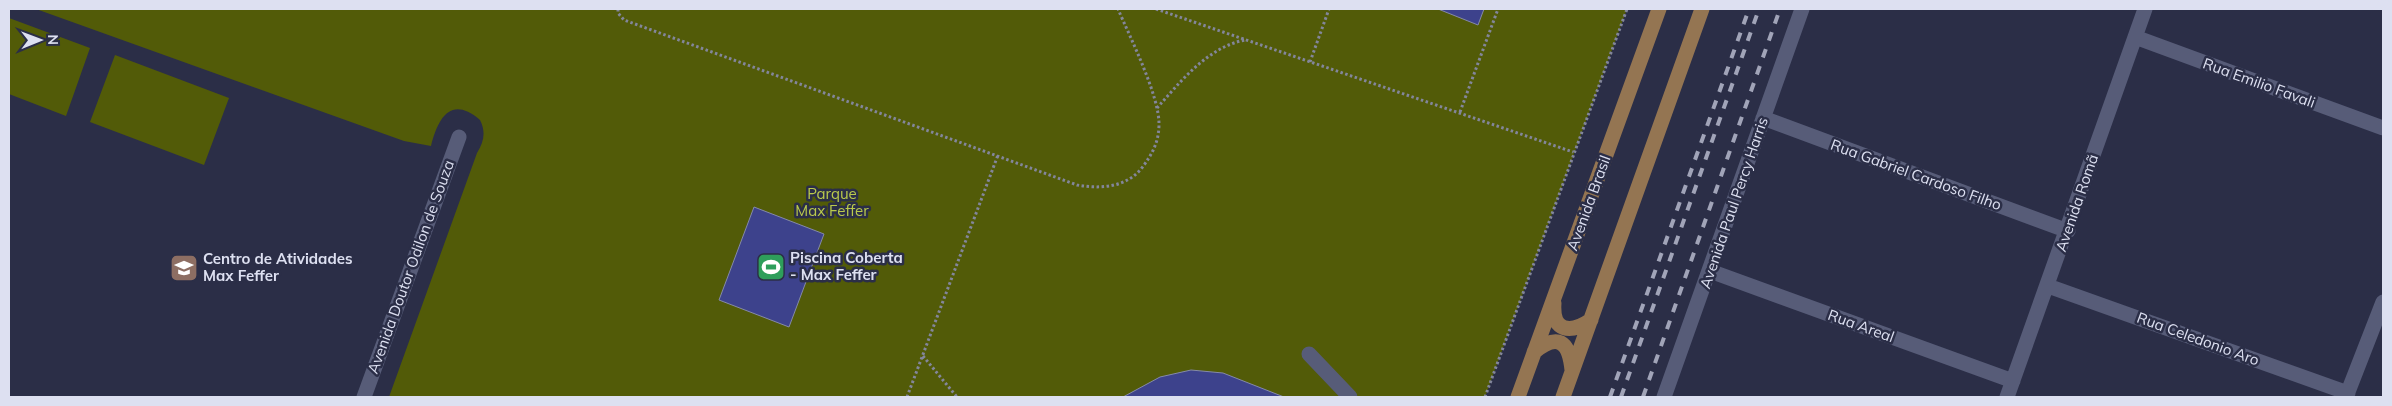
<svg xmlns="http://www.w3.org/2000/svg" width="2392" height="406" font-family="Mulish,sans-serif">
	<rect width="100%" height="100%" fill="#2b2e47"/>
	<path fill="#525b08" d="M36 9H1627L1485 397H389L477 153C484 142 486 132 480 120 451 95 438 118 431 146L404 141Z
		M9 18 90 48 66 116 9 94Z
		M115 55 229 98 204 165 90 122Z"/>
	<path fill="#3d428c" stroke="#858aa8" d="M1438 9H1484L1478 25Z
		M754 207 824 234 789 327 719 300Z
		M1191 370 1223 373 1284 397H1123L1160 377Z"/>
	<g fill="none" stroke-linecap="round" stroke-linejoin="round">
		<path stroke="#83869b" stroke-width="3" stroke-dasharray="2.5 2.5" stroke-linecap="butt" d="M618 9V13L624 20 1077 185C1099 189 1125 188 1141 169 1152 155 1159 142 1159 124 1159 95 1130 37 1118 9
			M1156 9 1573 152
			M1310 62 1329 9
			M1157 108C1181 81 1208 47 1245 40
			M1460 112 1498 9
			M923 356 957 397
			M907 397 998 155
			M1485 397 1627 9"/>
		<path stroke="#575c78" stroke-width="15" d="M2135 37 2383 128
			M1763 118 2068 231
			M1710 271 2013 381
			M2048 286 2348 393
			M1309 354 1350 397
			M364 397 459 137
			M1664 397 1802 9
			M2007 397 2145 9
			M2346 397 2383 302"/>
		<path stroke="#947552" stroke-width="15" d="M1554 303C1552 332 1570 334 1591 320
			M1534 352C1558 333 1569 341 1572 370
			M1518 397 1659 9
			M1563 397 1702 9"/>
		<path stroke="#a1a4b8" stroke-width="4" stroke-dasharray="9 9" stroke-linecap="butt" d="M1610 397 1749 9
			M1621 397 1759 9
			M1643 397 1780 9"/>
	</g>
	<defs>
		<symbol id="stadium-square" viewBox="-11 -11 22 22"><rect x="-9" y="-9" width="18" height="18" rx="4" fill="#2e9e5b" stroke="#2b2e47"/><path d="M0-5a6.5 5 0 1 0 0 10a6.5 5 0 1 0 0-10ZM-3.5-1.8h7v3.6h-7Z" fill="#fff"/></symbol>
		<symbol id="school-square" viewBox="-11 -11 22 22"><rect x="-9" y="-9" width="18" height="18" rx="4" fill="#8d6e63" stroke="#2b2e47"/><path d="M0-5L7-2L0 1L-7-2ZM-4 1L0 2.5L4 1V4Q0 6-4 4Z" fill="#fff"/></symbol>
	</defs>
	<g fill-rule="evenodd">
		<use href="#stadium-square" x="755" y="251" width="32" height="32"/>
		<use href="#school-square" x="168" y="252" width="32" height="32"/>
	</g>
	<g text-anchor="middle" stroke-width="5" stroke-linejoin="round" paint-order="stroke">
		<g font-size="15" fill="#dde0f1" stroke="#2b2e47">
			<text transform="translate(2259 83) rotate(20)" y="5">Rua Emilio Favali</text>
			<text transform="translate(1916 175) rotate(20)" y="5">Rua Gabriel Cardoso Filho</text>
			<text transform="translate(1589 203) rotate(-70)" y="5">Avenida Brasil</text>
			<text transform="translate(1734 203) rotate(-71)" y="5">Avenida Paul Percy Harris</text>
			<text transform="translate(2077 203) rotate(-71)" y="5">Avenida Romã</text>
			<text transform="translate(411 267) rotate(-70)" y="5">Avenida Doutor Odilon de Souza</text>
			<text transform="translate(1861 326) rotate(20)" y="5">Rua Areal</text>
			<text transform="translate(2198 339) rotate(20)" y="5">Rua Celedonio Aro</text>
		</g>
		<g font-size="15" fill="#baca4c" stroke="#2b2e47">
			<text x="832" y="199">Parque<tspan x="832" dy="17">Max Feffer</tspan></text>
		</g>
		<g font-size="15" font-weight="bold" fill="#dde0f1" stroke="#2b2e47" text-anchor="start">
			<text x="790" y="263">Piscina Coberta<tspan x="790" dy="17">- Max Feffer</tspan></text>
			<text x="203" y="264">Centro de Atividades<tspan x="203" dy="17">Max Feffer</tspan></text>
		</g>
	</g>
	<rect width="2392" height="406" fill="none" stroke="#dde0f1" stroke-width="20"/>
	<g transform="translate(40 40) rotate(89)" stroke="#2b2e47" stroke-width="4" paint-order="stroke">
	<path d="M0-4L9 19L0 12L-9 19Z" fill="#dde0f1"/>
	<text y="-8" font-size="14" font-weight="bold" text-anchor="middle" fill="#dde0f1">N</text>
	</g>
</svg>
